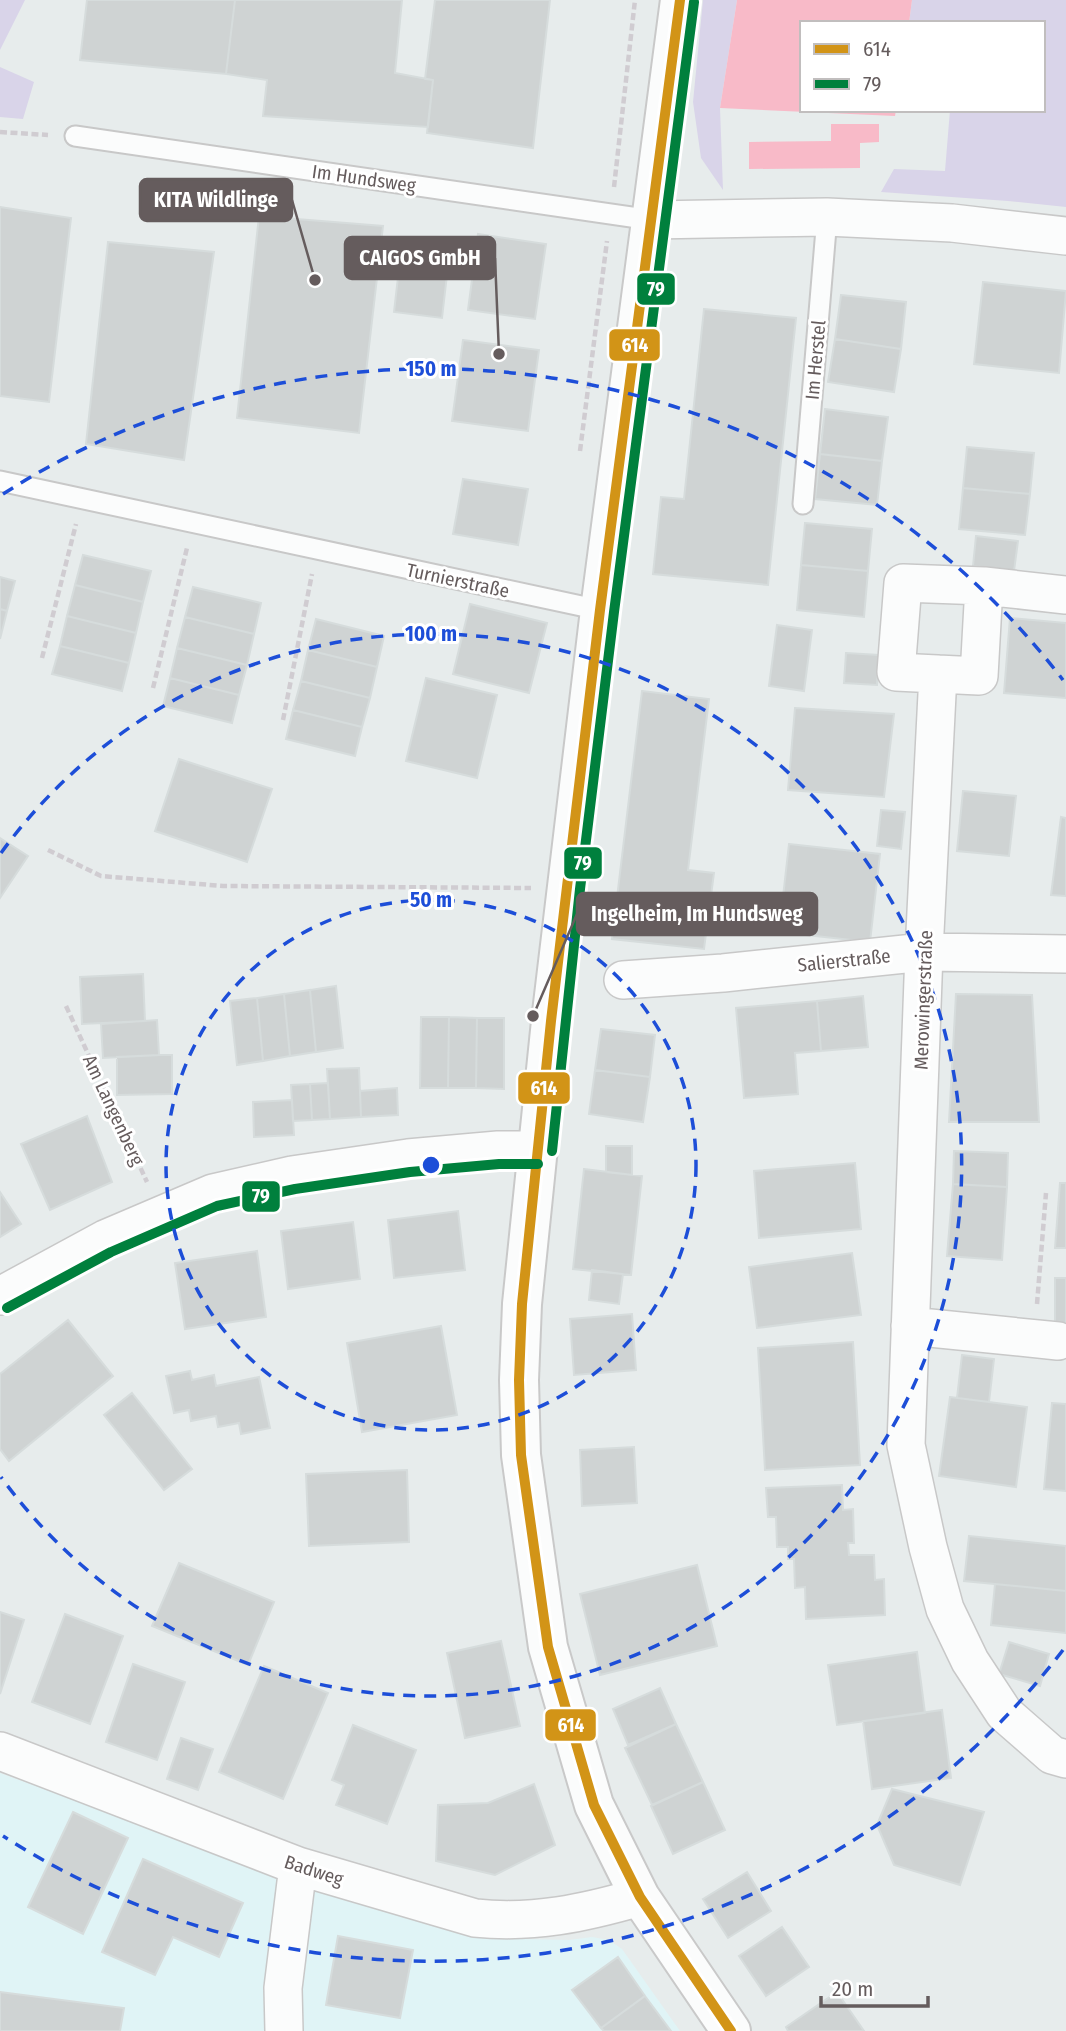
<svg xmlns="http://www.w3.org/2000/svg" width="1066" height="2031" font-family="'Fira Sans Condensed',sans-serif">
	<rect width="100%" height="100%" fill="#e7ecec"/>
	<path fill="#e0f4f6" d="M0 1773 257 1866 431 1926 520 1939 569 1940 592 1937 609 1940 622 1949 680 2031H0Z"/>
	<path fill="#d9d4e9" d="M0 0H25L0 50Z
		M703 0H737L720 108 723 190 701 158 693 102Z
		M912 0H1066V207L1008 201 881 192 894 169 945 171 950 110H1043V23H909Z
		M0 67 34 82 23 119 0 117Z"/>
	<path fill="#f8bac8" d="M737 0H912L909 23H802V110H896L895 116 720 108Z
		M831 124H879V142L860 143V168L749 169V142L831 141Z"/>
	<path fill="#cfd3d3" stroke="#d6dcdc" stroke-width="2" d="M87 0H235L226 74 80 60Z
		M235 0H402L395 73 433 80 428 127 263 116 267 80 226 74Z
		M435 0H550L533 148 427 133 433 80 425 79Z
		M0 207 71 218 49 402 0 396Z
		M259 216 383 226 359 433 237 418Z
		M478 234 546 244 535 319 468 310Z
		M108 242 214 252 184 460 86 444Z
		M400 260 448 266 442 318 394 312Z
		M983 282 1066 291 1059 373 974 364Z
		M841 295 906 302 901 349 835 339Z
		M704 309 796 318 768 585 653 574 661 497 684 499Z
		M835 339 901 349 894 392 828 382Z
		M463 340 539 350 528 431 452 421Z
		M825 409 888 417 882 461 820 454Z
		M967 447 1034 453 1030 494 963 488Z
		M820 454 882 461 877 505 815 499Z
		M463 479 528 489 518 545 453 534Z
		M963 488 1030 494 1025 535 959 529Z
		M805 523 872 529 868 571 801 565Z
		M976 536 1018 541 1014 571 973 566Z
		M83 555 151 571 143 602 75 585Z
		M801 565 868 571 864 617 797 610Z
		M0 577 15 581 7 611 0 609Z
		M75 585 143 602 136 633 67 616Z
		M193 587 261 603 254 634 185 617Z
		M470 604 547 623 529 693 453 674Z
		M0 609 7 611 0 639Z
		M67 616 136 633 129 663 60 646Z
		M185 617 254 634 247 665 177 648Z
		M1010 618 1066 623V698L1004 693Z
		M316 619 384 636 377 667 308 650Z
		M777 625 812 630 804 691 769 686Z
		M60 646 129 663 122 691 52 674Z
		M177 648 247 665 239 695 170 678Z
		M308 650 377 667 370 698 301 681Z
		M846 653 879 655 877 685 844 683Z
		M170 678 239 695 232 723 163 706Z
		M426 678 497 695 477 778 406 761Z
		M301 681 370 698 362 727 293 710Z
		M642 691 709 699 688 870 714 873 704 949 612 939Z
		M795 708 894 714 884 797 788 790Z
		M293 710 362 727 355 756 286 739Z
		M179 759 272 789 247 862 155 831Z
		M963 791 1016 796 1009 856 957 851Z
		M881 810 905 812 901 849 877 846Z
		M1061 817 1066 818V896L1051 895Z
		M0 838 28 856 0 898Z
		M789 844 880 854 870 942 779 932Z
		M143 974 145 1021 82 1024 80 977Z
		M336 986 343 1048 316 1052 310 990Z
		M310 990 316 1052 290 1056 284 994Z
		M284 994 290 1056 263 1061 257 998Z
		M956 994 1032 995 1039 1122H949Z
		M863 996 868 1047 821 1051 817 1001Z
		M257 998 263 1061 237 1065 230 1001Z
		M817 1001 821 1051 795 1053 798 1094 744 1098 736 1008Z
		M421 1017H449L448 1088H420Z
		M449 1017 477 1018 476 1088H448Z
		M477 1018H504V1089L476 1088Z
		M157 1020 159 1055 103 1058 101 1024Z
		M601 1029 655 1035 650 1077 595 1070Z
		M159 1055H172V1094L117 1095V1057Z
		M359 1068 361 1117 330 1119 327 1069Z
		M595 1070 650 1077 643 1122 589 1114Z
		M328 1083 330 1119 312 1120 310 1084Z
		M310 1084 312 1120 293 1121 291 1085Z
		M397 1088 398 1115 361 1117 360 1091Z
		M292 1100 294 1135 254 1137 253 1102Z
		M87 1116 112 1182 50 1210 21 1144Z
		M606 1146H632V1175L606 1172Z
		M954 1151 1008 1153 1007 1187 953 1184Z
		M855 1163 861 1229 759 1238 754 1171Z
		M584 1169 642 1176 631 1275 573 1269Z
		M1060 1183H1066V1248H1055Z
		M953 1184 1007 1187 1002 1260 947 1256Z
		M0 1192 21 1224 0 1237Z
		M458 1211 465 1270 394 1278 388 1220Z
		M353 1222 360 1279 288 1289 281 1231Z
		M257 1251 266 1317 185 1329 175 1263Z
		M852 1253 861 1315 757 1328 749 1267Z
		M592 1270 623 1274 619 1304 589 1300Z
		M1055 1278H1066V1333H1055Z
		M632 1314 636 1370 574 1375 570 1319Z
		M68 1320 113 1376 9 1461 0 1449V1374Z
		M441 1326 457 1415 362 1432 347 1343Z
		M853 1342 860 1465 765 1470 758 1348Z
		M962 1355 994 1359 989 1402 957 1398Z
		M190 1371 192 1380 214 1375 216 1386 259 1377 270 1428 241 1434 239 1423 218 1427 216 1416 191 1421 189 1410 174 1413 166 1376Z
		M132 1393 192 1469 164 1490 104 1415Z
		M950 1397 1027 1407 1016 1487 939 1476Z
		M1052 1403 1066 1404V1491L1044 1489Z
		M634 1447 637 1503 582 1506 580 1450Z
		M407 1470 409 1542 309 1546 306 1474Z
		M842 1485 843 1510 853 1509 854 1543H848L849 1555H874L875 1580 884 1579 885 1615 806 1619 805 1587 795 1588 794 1559H788V1547H777L776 1517H768L766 1488Z
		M969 1536 1066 1546V1591L964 1581Z
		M179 1563 274 1602 248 1665 152 1626Z
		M697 1565 717 1646 600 1675 580 1594Z
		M995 1584 1066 1591V1633L991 1625Z
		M0 1612 24 1620 0 1694Z
		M65 1614 123 1636 90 1724 32 1702Z
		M501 1641 520 1726 465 1738 447 1653Z
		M1009 1642 1049 1654 1040 1686 999 1674Z
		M917 1652 925 1713 837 1725 828 1665Z
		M133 1664 185 1682 157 1760 106 1742Z
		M264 1666 328 1693 283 1799 219 1772Z
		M660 1688 676 1724 628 1745 613 1709Z
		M942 1710 951 1778 872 1789 863 1721Z
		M676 1724 703 1782 652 1805 625 1748Z
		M353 1725 416 1750 387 1824 336 1805 344 1785 332 1780Z
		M181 1738 213 1749 198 1790 167 1779Z
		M703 1782 725 1830 673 1854 651 1806Z
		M534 1784 555 1845 495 1875 436 1861 438 1805 488 1803Z
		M892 1789 984 1812 960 1885 894 1865 877 1825Z
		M73 1812 128 1838 83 1934 28 1907Z
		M143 1859 243 1903 219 1957 173 1937 155 1975 102 1952Z
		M747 1872 771 1911 728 1938 703 1899Z
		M782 1927 809 1967 766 1996 739 1956Z
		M338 1936 413 1950 400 2018 326 2005Z
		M618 1957 645 1996 601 2028 572 1990Z
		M0 1992 124 2008 120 2031H0Z
		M837 1992 864 2031H788L786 2027Z
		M645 1996 671 2031H604L601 2028Z"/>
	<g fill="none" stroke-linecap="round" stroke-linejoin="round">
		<defs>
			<path id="lane" d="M75 136 652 220
				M0 481 600 610
				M803 504 827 217"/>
			<path id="street" d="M652 220 827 217 952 223 1066 236
				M984 586 979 676 896 672 903 583 984 586 1066 595
				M938 674 924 952 906 1445 928 1547 945 1609 970 1661 1004 1713 1052 1755 1066 1759
				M623 980 723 973 924 952 1066 954
				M0 1296 105 1239 213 1193 292 1175 408 1158 498 1150H538
				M910 1326 1058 1341
				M0 1751 298 1866 475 1918C534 1924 584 1913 640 1897
				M284 2031 283 1988 298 1866"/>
			<path id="secondary" d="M680 0 600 610 551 1021 522 1304 519 1380 521 1455 548 1647 594 1805 640 1897 731 2031"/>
		</defs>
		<use href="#lane" stroke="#c8c8c8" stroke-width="23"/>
		<use href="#street" stroke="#c8c8c8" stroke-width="40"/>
		<use href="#secondary" stroke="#c9c9c9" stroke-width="42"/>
		<path stroke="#d0ccd1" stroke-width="4.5" stroke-dasharray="7 3.5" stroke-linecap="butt" d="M0 132 48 135
			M614 187 635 0
			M580 451 607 241
			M42 658 76 524
			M153 688 187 548
			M283 720 312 574
			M48 850 101 876 223 886 531 888
			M66 1006 147 1182
			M1037 1304 1046 1193"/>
		<use href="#lane" stroke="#fbfcfc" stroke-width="19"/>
		<use href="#street" stroke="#fbfcfc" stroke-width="37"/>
		<use href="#secondary" stroke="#fbfcfc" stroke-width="38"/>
		<defs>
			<path id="bus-1" d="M680 0 600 610 551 1021 522 1304 519 1380 521 1455 548 1647 594 1805 640 1897 731 2031"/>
			<path id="bus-2" d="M552 1151 580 889 614 612 694 2
				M7 1308 111 1252 217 1206 295 1189 410 1172 499 1164H538"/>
		</defs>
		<use href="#bus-1" stroke="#fff" stroke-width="16"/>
		<use href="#bus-2" stroke="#fff" stroke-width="16"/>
		<use href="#bus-1" stroke="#d29417" stroke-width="10"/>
		<use href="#bus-2" stroke="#00803d" stroke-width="10"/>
	</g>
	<g fill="none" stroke="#1d4ed8" stroke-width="3.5" stroke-dasharray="12 9">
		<circle cx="431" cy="1165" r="265"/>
		<path d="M1 853A531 531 0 1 1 1 1477"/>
		<path d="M1063 1650A796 796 0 0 1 3 1836M3 494A796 796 0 0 1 1063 680"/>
	</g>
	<g text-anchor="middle" stroke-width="6" stroke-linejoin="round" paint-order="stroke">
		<g font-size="19" fill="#655c5d" stroke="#fff">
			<text transform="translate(364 178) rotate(8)" y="7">Im Hundsweg</text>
			<text transform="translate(815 360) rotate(-85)" y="7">Im Herstel</text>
			<text transform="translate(458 580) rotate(12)" y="7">Turnierstraße</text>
			<text transform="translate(844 960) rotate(-6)" y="7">Salierstraße</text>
			<text transform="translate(923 1000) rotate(-88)" y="7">Merowingerstraße</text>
			<text transform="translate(114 1110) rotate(65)" y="7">Am Langenberg</text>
			<text transform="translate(314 1870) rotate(18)" y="7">Badweg</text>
		</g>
	</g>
	<circle cx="431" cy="1165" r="10" fill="#1d4ed8" stroke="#fff" stroke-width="3.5"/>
	<g font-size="21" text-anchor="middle" font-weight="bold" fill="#1d4ed8" stroke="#fff" stroke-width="6" stroke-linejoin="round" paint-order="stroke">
		<text x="431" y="376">150 m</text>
		<text x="431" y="641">100 m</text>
		<text x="431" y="907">50 m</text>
	</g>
	<path fill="none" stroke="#655c5d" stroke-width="2.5" d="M315 280L292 200M499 354L495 258M533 1016L577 914"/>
	<g fill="#655c5d" stroke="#fff" stroke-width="2.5">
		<circle cx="315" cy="280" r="7"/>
		<circle cx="499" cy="354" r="7"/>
		<circle cx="533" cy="1016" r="7"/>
	</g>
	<g fill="#655c5d" stroke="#655c5d" stroke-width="2.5">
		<rect x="140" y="179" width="152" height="42" rx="7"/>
		<rect x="345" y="237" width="150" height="42" rx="7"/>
		<rect x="577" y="893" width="240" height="42" rx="7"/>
	</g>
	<g font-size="21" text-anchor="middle" font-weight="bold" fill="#fff">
		<text x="216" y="207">KITA Wildlinge</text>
		<text x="420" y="265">CAIGOS GmbH</text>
		<text x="697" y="921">Ingelheim, Im Hundsweg</text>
	</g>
	<g stroke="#fff" stroke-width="2.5">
		<rect x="636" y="272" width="40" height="34" rx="7" fill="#00803d"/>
		<rect x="608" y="328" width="53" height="34" rx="7" fill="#d29417"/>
		<rect x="563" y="846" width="40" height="34" rx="7" fill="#00803d"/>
		<rect x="517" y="1071" width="54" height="34" rx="7" fill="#d29417"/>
		<rect x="241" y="1180" width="40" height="33" rx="7" fill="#00803d"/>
		<rect x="544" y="1708" width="53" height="34" rx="7" fill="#d29417"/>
	</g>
	<g font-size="19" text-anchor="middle" font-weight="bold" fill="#fff">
		<text x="656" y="296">79</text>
		<text x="635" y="352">614</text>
		<text x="583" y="870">79</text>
		<text x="544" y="1095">614</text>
		<text x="261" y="1203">79</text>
		<text x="571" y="1732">614</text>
	</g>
	<rect x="800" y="21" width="245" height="91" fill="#ffffff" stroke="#c1bebe" stroke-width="2"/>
	<rect x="814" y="44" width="35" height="10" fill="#d29417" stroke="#c1bebe" stroke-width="2"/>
	<text x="863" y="56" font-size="21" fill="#655c5d">614</text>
	<rect x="814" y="79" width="35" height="10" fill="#00803d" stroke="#c1bebe" stroke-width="2"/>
	<text x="863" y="91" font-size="21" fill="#655c5d">79</text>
	<path d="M821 1996v10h107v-10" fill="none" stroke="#655c5d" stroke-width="3.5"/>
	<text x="832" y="1996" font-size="21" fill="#655c5d" stroke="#ffffff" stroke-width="5" paint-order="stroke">20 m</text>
</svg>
